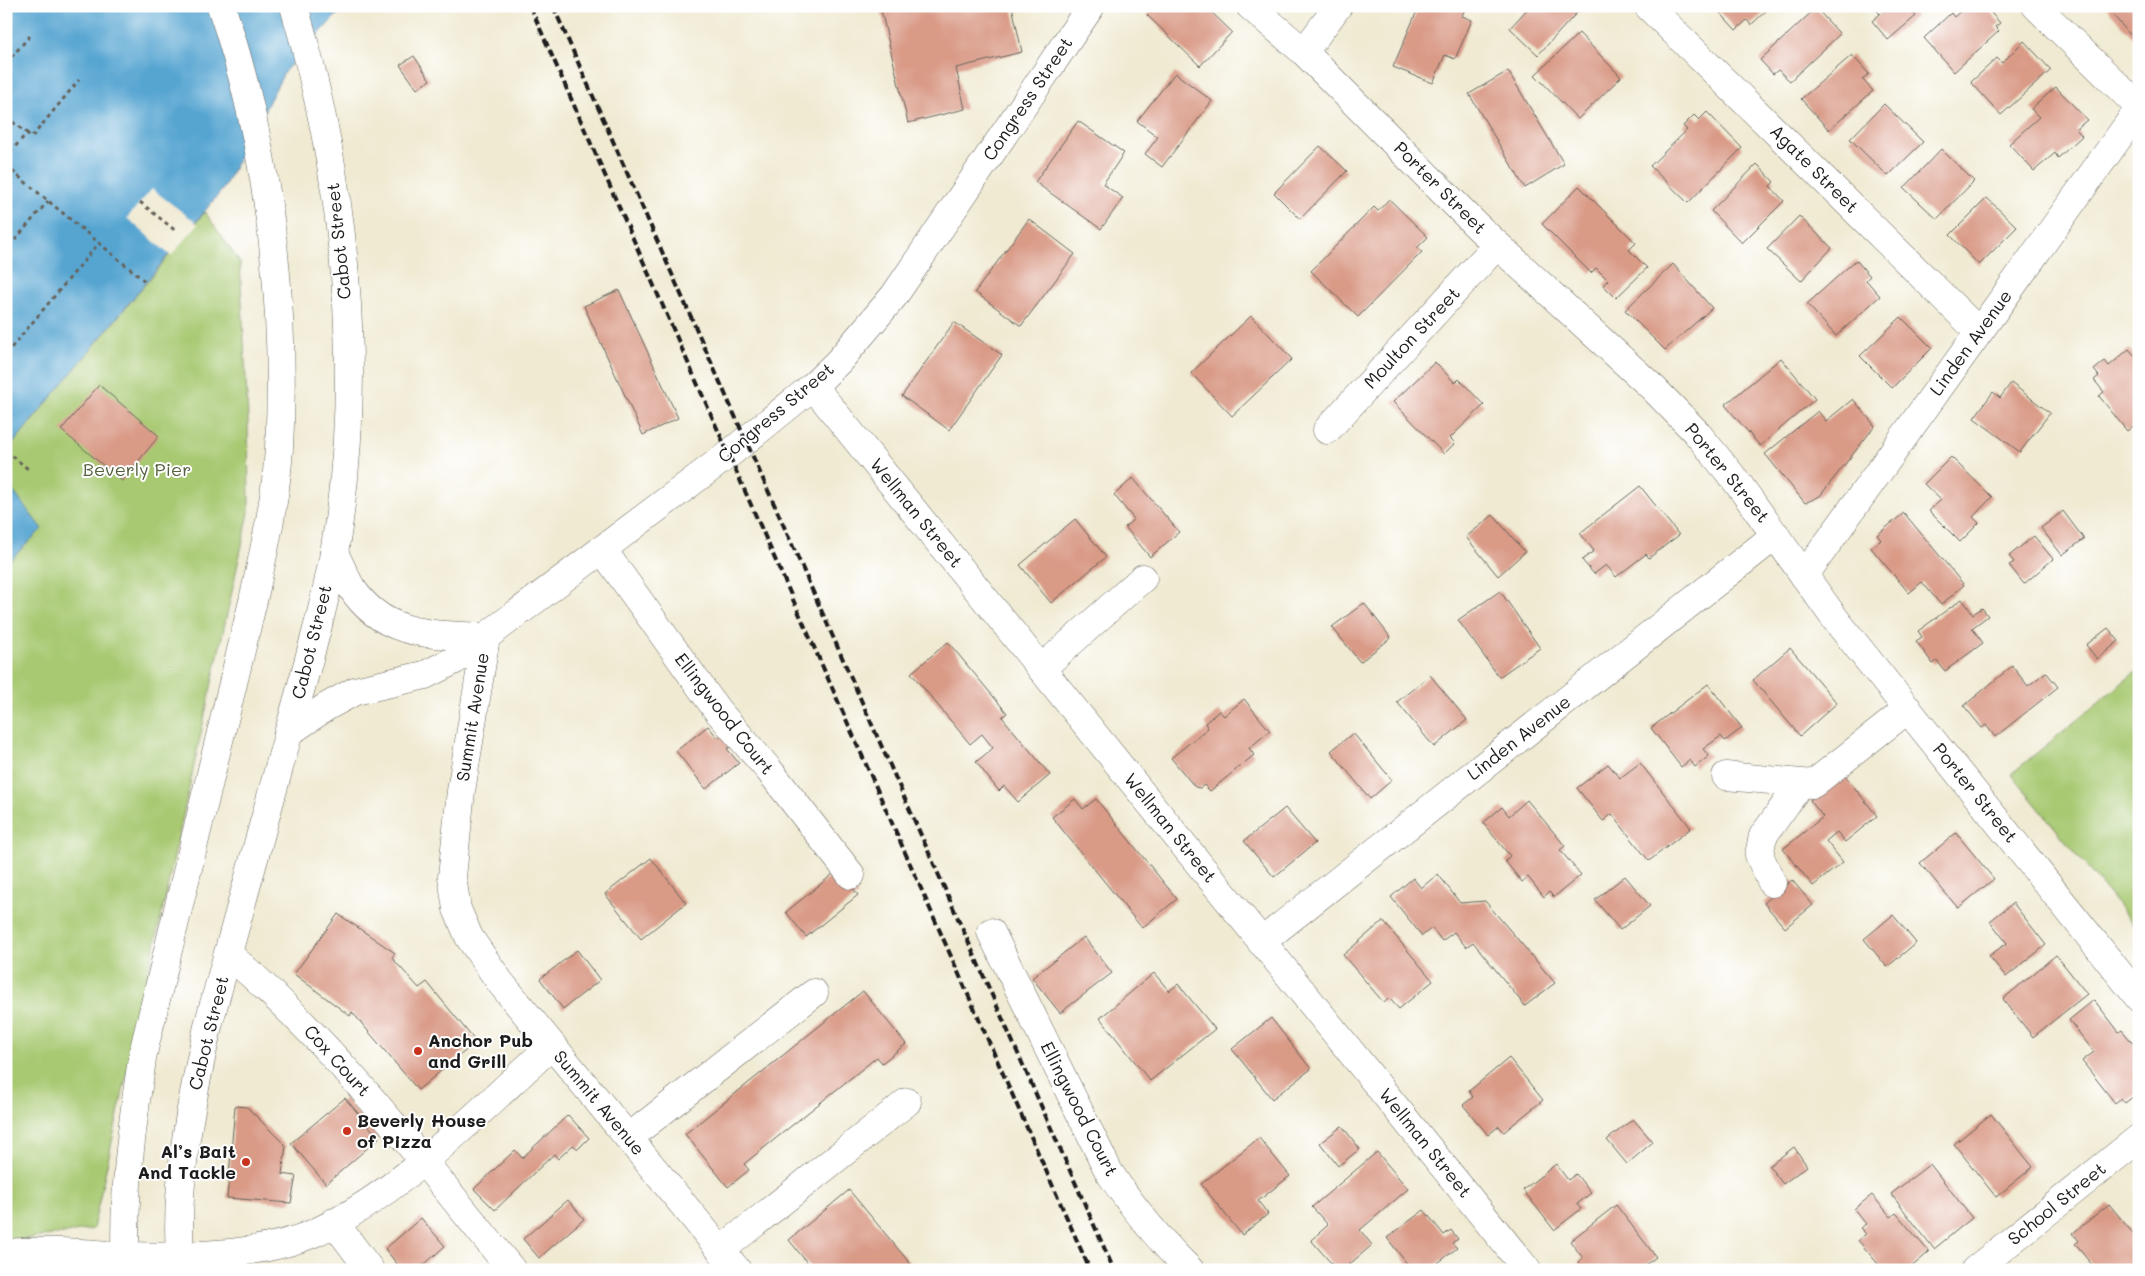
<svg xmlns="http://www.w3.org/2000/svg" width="2145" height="1276" font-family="Mali,sans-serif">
	<rect width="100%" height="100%" fill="#fff"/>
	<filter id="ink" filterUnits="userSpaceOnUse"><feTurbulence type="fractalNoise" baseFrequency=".02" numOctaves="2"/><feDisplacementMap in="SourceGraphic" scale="10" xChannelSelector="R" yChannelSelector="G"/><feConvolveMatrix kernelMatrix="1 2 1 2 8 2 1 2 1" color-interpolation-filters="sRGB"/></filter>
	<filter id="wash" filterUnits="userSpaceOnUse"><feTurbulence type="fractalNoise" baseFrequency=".0096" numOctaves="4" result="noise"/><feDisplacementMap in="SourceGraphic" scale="20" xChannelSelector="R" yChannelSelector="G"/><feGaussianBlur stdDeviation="1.12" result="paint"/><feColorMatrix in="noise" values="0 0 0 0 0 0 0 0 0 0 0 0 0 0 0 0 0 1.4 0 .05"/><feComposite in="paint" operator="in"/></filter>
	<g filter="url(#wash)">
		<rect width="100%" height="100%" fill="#f0ead2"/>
		<path fill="#a8c972" stroke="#627247" d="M205 212 240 263 248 418 249 513 93 1229 6 1242V564L41 529 6 485V452Z
			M2139 669V931L2011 774Z"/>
		<path fill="#57a5d1" stroke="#3a6076" d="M6 6H345L285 71 223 189 6 452Z
			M6 482 42 529 6 564Z"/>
		<path fill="#f0ead2" d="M152 189 198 224 171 256 127 218Z"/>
		<g id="blocks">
			<path fill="#d99a86" d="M880 6H1012L1022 52 956 68 965 109 908 123Z
				M1155 6H1205L1232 32 1200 66 1147 15Z
				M1419 6H1466L1462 16 1472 20 1455 59 1445 55 1433 83 1393 67Z
				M1530 6H1583L1538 55 1510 28Z
				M1714 6H1771L1751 25 1747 20 1736 30Z
				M1873 6H1919L1912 12 1916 16 1888 40 1872 21 1880 14Z
				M1966 6H1985L2000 23 1995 27 1999 31 1954 72 1924 38 1951 13 1954 17Z
				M2105 6H2139V36L2134 39Z
				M1816 8 1840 34 1790 81 1778 70 1773 74 1760 60Z
				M1579 33 1621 77 1578 119 1535 75Z
				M2024 41 2051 70 2001 115 1971 82 1997 58 2002 63Z
				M1852 55 1869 74 1862 79 1873 91 1829 130 1801 99Z
				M414 56 430 80 417 89 400 65Z
				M1508 71 1564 164 1525 188 1469 94Z
				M1175 73 1212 101 1162 167 1145 154 1158 137 1137 121Z
				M2056 87 2087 120 2076 129 2082 136 2058 158 2055 153 2034 171 2009 144 2039 117 2031 109Z
				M1884 104 1923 142 1888 176 1850 139Z
				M1707 112 1742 148 1688 203 1650 166 1687 130 1683 126 1694 115 1699 120Z
				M1078 121 1124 153 1103 184 1123 198 1101 229 1035 182Z
				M1320 146 1347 171 1300 219 1274 193Z
				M1941 149 1974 181 1937 219 1904 188Z
				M1757 164 1774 182 1770 186 1784 201 1742 243 1711 211Z
				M1579 186 1636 243 1629 250 1647 268 1616 298 1603 285 1608 280 1596 268 1591 273 1542 224Z
				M1987 198 2017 227 1979 265 1950 235Z
				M1389 199 1428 237 1417 248 1422 252 1358 317 1311 271 1374 207 1378 211Z
				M1799 216 1832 248 1801 281 1767 249Z
				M1029 219 1075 254 1021 326 975 292Z
				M1856 260 1870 276 1866 280 1880 296 1836 336 1807 304Z
				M1673 264 1712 308 1665 350 1625 310Z
				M619 290 678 418 643 435 584 306Z
				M1251 316 1292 359 1232 416 1191 373Z
				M1901 317 1932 348 1892 388 1860 356Z
				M954 322 1002 355 949 430 902 396Z
				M2129 349 2139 361V421L2127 431 2099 396 2104 392 2094 380 2099 376 2094 370 2105 361 2109 366Z
				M1781 358 1815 399 1760 446 1725 405Z
				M1435 362 1455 383 1459 379 1484 405 1450 438 1455 443 1444 454 1393 402Z
				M2011 383 2050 413 2020 452 1974 418 1993 392 2000 398Z
				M99 385 159 436 122 481 61 430Z
				M1853 399 1875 426 1820 496 1805 503 1765 454 1818 411 1826 421Z
				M1951 457 1992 497 1973 517 1979 523 1960 542 1929 511 1941 500 1924 484Z
				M1133 478 1179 532 1150 557 1125 527 1134 519 1114 495Z
				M1640 486 1679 535 1649 558 1646 554 1616 577 1606 565 1594 574 1582 560 1594 551 1580 533Z
				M2063 511 2084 539 2062 555 2041 528Z
				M1904 513 1964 585 1941 605 1922 582 1909 593 1871 548 1881 540 1877 535Z
				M1493 515 1525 552 1498 576 1466 537Z
				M1075 519 1106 557 1051 603 1020 565Z
				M2034 536 2053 559 2024 584 2009 565 2014 562 2009 556Z
				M1500 591 1540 648 1499 677 1458 620Z
				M1962 599 1973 614 1982 608 1988 616 1972 628 1983 643 1945 671 1937 661 1933 664 1916 641 1922 637 1918 631Z
				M1364 603 1391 638 1360 662 1332 627Z
				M2108 628 2119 641 2097 659 2086 645Z
				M948 642 1007 713 1002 717 1050 775 1018 802 1004 786 999 791 976 762 993 748 982 734 970 744 911 673Z
				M1790 648 1837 703 1800 736 1753 680Z
				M2012 666 2028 686 2046 672 2058 687 1995 737 1986 725 1982 728 1964 706Z
				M1430 675 1467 720 1434 747 1397 702Z
				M1708 684 1742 728 1725 741 1721 736 1703 749 1709 756 1695 767 1690 760 1681 767 1651 728Z
				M1244 699 1270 731 1249 748 1254 755 1210 791 1204 785 1200 788 1195 787 1171 758 1208 728 1205 723 1219 711 1224 716Z
				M708 726 718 738 726 731 736 743 727 749 739 763 706 789 676 751Z
				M1353 733 1392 780 1370 799 1331 751Z
				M1640 763 1691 828 1649 861 1612 814 1603 821 1577 788 1608 764 1620 778Z
				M1843 773 1877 816 1845 842 1837 832 1826 841 1843 862 1813 886 1783 849 1823 817 1810 800Z
				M1075 799 1083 809 1096 799 1177 899 1142 928 1052 817Z
				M1527 800 1565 846 1560 850 1581 875 1554 897 1549 892 1544 897 1528 877 1522 882 1505 861 1510 856 1483 823 1502 807 1509 816Z
				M1285 808 1315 843 1274 877 1244 841Z
				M1956 833 1994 879 1958 908 1920 863Z
				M651 858 686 903 641 939 605 894Z
				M838 870 858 895 806 937 786 912Z
				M1438 874 1460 903 1485 901 1555 983 1525 1006 1473 942 1466 947 1454 932 1442 941 1432 928 1422 936 1391 897 1413 878 1421 888Z
				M1625 876 1650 906 1620 930 1595 900Z
				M1792 880 1813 905 1785 928 1764 903Z
				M2013 903 2046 945 2006 977 1989 956 2007 943 1990 921Z
				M338 914 395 953 392 958 419 988 427 982 476 1042 418 1090 352 1012 350 1016 294 974Z
				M1893 915 1916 943 1887 967 1864 939Z
				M1383 921 1433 981 1399 1009 1389 998 1384 1003 1343 955Z
				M1084 937 1112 973 1060 1013 1032 978Z
				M577 950 600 980 563 1009 540 979Z
				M2056 955 2087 994 2033 1037 2003 999Z
				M1154 973 1169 991 1178 984 1215 1029 1150 1081 1100 1018Z
				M863 991 906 1044 882 1063 877 1057 744 1164 749 1170 728 1187 685 1134Z
				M2094 1000 2119 1032 2122 1030 2139 1051V1092L2125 1103 2121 1098 2115 1103 2082 1061 2094 1052 2069 1020Z
				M1271 1018 1311 1069 1272 1099 1232 1049Z
				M1509 1058 1543 1100 1504 1132 1499 1126 1488 1135 1463 1105 1473 1097 1469 1091Z
				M345 1098 379 1138 326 1184 291 1143Z
				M235 1106 247 1107 286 1146 282 1174 296 1176 291 1203 227 1198Z
				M1991 1114 2033 1167 1996 1197 1954 1144Z
				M568 1115 589 1138 578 1149 573 1145 558 1159 554 1154 495 1210 474 1189 515 1150 522 1158Z
				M1633 1119 1653 1142 1627 1164 1607 1140Z
				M1342 1126 1360 1149 1338 1166 1320 1143Z
				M1259 1138 1290 1176 1258 1201 1268 1214 1242 1235 1201 1184Z
				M1794 1147 1807 1166 1783 1184 1769 1166Z
				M1377 1152 1408 1189 1360 1230 1372 1245 1343 1270H1337L1311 1240 1328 1225 1312 1207Z
				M1556 1164 1568 1180 1576 1174 1591 1193 1577 1204 1581 1209 1554 1230 1523 1190Z
				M1930 1164 1972 1218 1934 1249 1891 1194Z
				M849 1190 913 1267 910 1270H813L789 1240Z
				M1872 1195 1891 1217 1896 1213 1929 1252 1908 1270H1883L1858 1240 1866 1234 1860 1228 1866 1224 1854 1209Z
				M568 1200 584 1219 539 1258 523 1239Z
				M2109 1204 2139 1241V1270H2096L2075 1244 2079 1241 2073 1233Z
				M1616 1205 1656 1257 1639 1270H1584L1578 1262 1583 1258 1570 1241Z
				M1424 1210 1444 1235 1451 1230 1458 1239 1452 1243 1457 1248 1429 1270H1412L1387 1238Z
				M421 1218 445 1246 418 1270H402L385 1249Z"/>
		</g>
	</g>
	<g filter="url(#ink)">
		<use href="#blocks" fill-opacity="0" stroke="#66645c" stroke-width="1"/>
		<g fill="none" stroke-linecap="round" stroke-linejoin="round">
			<defs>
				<path id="minor" d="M1250 6 1304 52 1478 227 1654 389 1696 432 1737 482 1836 620 2139 998
					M1648 6 1979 332
					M2036 6 2139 107
					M1304 52 1338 6
					M813 386 1527 1270
					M1327 430 1497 245
					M602 549 717 710 769 770 851 875
					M334 553C340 564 345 577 351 587 384 638 433 634 486 637
					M1804 576 2139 109
					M486 637 461 791 452 877 457 909 469 937 500 982 737 1270
					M1041 669 1143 578
					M288 733 326 707 355 691 425 675 455 660 729 454 813 386 838 362 894 296 1091 6
					M1726 776 1813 784 1908 709
					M1772 883 1759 855 1763 836 1801 783
					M991 932 1109 1172C1133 1208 1159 1240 1190 1270
					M1261 942 1776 535
					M229 955C337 1046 422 1161 512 1270
					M628 1138 814 993
					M334 1222 370 1270
					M721 1250 907 1102
					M6 1253C64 1248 122 1259 180 1256 225 1254 273 1251 314 1233 402 1193 480 1110 551 1046
					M1975 1270 2139 1138"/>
				<path id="highway" d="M126 1270C122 1197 132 1124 143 1053L253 601C264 551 276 500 279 448 287 304 268 143 221 6
					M181 1270C173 1187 191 1102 209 1022 236 927 262 831 288 735 304 675 323 615 334 553 365 372 346 182 294 6"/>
			</defs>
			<use href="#minor" stroke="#66645c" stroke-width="29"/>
			<use href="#highway" stroke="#66645c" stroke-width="29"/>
			<path stroke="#66645c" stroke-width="3" stroke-dasharray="4 4" stroke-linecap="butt" d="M6 63 30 36
				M6 117 27 133 6 157
				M27 133 31 138 79 80
				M6 166 146 282
				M140 202 177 232
				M15 240 48 201
				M6 354 99 243
				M6 451 28 469"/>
			<use href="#minor" stroke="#fff" stroke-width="28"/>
			<use href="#highway" stroke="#fff" stroke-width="28"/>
			<path stroke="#1c1c1c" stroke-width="4" stroke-dasharray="8 4" stroke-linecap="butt" d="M530 6 1090 1270
				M553 6 1114 1270"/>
		</g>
	</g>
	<g fill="#c8321e" stroke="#fff" stroke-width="2">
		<circle cx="418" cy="1051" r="5"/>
		<circle cx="347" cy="1131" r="5"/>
		<circle cx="246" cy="1162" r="5"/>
	</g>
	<g text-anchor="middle" stroke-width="4" stroke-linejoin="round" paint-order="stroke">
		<g font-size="18" fill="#1c1c1c" stroke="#fff">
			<text transform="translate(1028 99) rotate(-56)" y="6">Congress Street</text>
			<text transform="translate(1814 169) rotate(45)" y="6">Agate Street</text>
			<text transform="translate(1440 188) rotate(45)" y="6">Porter Street</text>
			<text transform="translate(339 241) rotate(-96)" y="6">Cabot Street</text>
			<text transform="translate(1412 338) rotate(-47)" y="6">Moulton Street</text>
			<text transform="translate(1971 343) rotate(-54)" y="6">Linden Avenue</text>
			<text transform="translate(776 413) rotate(-40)" y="6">Congress Street</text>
			<text transform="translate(1727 473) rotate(51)" y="6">Porter Street</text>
			<text transform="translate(916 513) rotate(51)" y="6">Wellman Street</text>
			<text transform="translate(312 642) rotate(-76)" y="6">Cabot Street</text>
			<text transform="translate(724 714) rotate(52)" y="6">Ellingwood Court</text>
			<text transform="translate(473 717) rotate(-81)" y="6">Summit Avenue</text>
			<text transform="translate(1519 738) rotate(-38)" y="6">Linden Avenue</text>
			<text transform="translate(1975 793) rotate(51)" y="6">Porter Street</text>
			<text transform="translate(1170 828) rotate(51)" y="6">Wellman Street</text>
			<text transform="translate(209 1033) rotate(-76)" y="6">Cabot Street</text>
			<text transform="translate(337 1061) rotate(48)" y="6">Cox Court</text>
			<text transform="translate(599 1103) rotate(50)" y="6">Summit Avenue</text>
			<text transform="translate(1079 1109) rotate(63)" y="6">Ellingwood Court</text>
			<text transform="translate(1425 1143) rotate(51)" y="6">Wellman Street</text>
			<text transform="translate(2057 1204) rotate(-39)" y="6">School Street</text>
		</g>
		<g font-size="18" fill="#54613e" stroke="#fff">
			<text x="137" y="476">Beverly Pier</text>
		</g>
		<g font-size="18" font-weight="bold" fill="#1c1c1c" stroke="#fff" text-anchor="start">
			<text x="428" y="1047">Anchor Pub<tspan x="428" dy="21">and Grill</tspan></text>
			<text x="357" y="1127">Beverly House<tspan x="357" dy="21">of Pizza</tspan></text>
			<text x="236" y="1158" text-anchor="end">Al’s Bait<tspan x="236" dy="21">And Tackle</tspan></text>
		</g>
	</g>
	<rect width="2145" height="1276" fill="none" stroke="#fff" stroke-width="25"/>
</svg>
